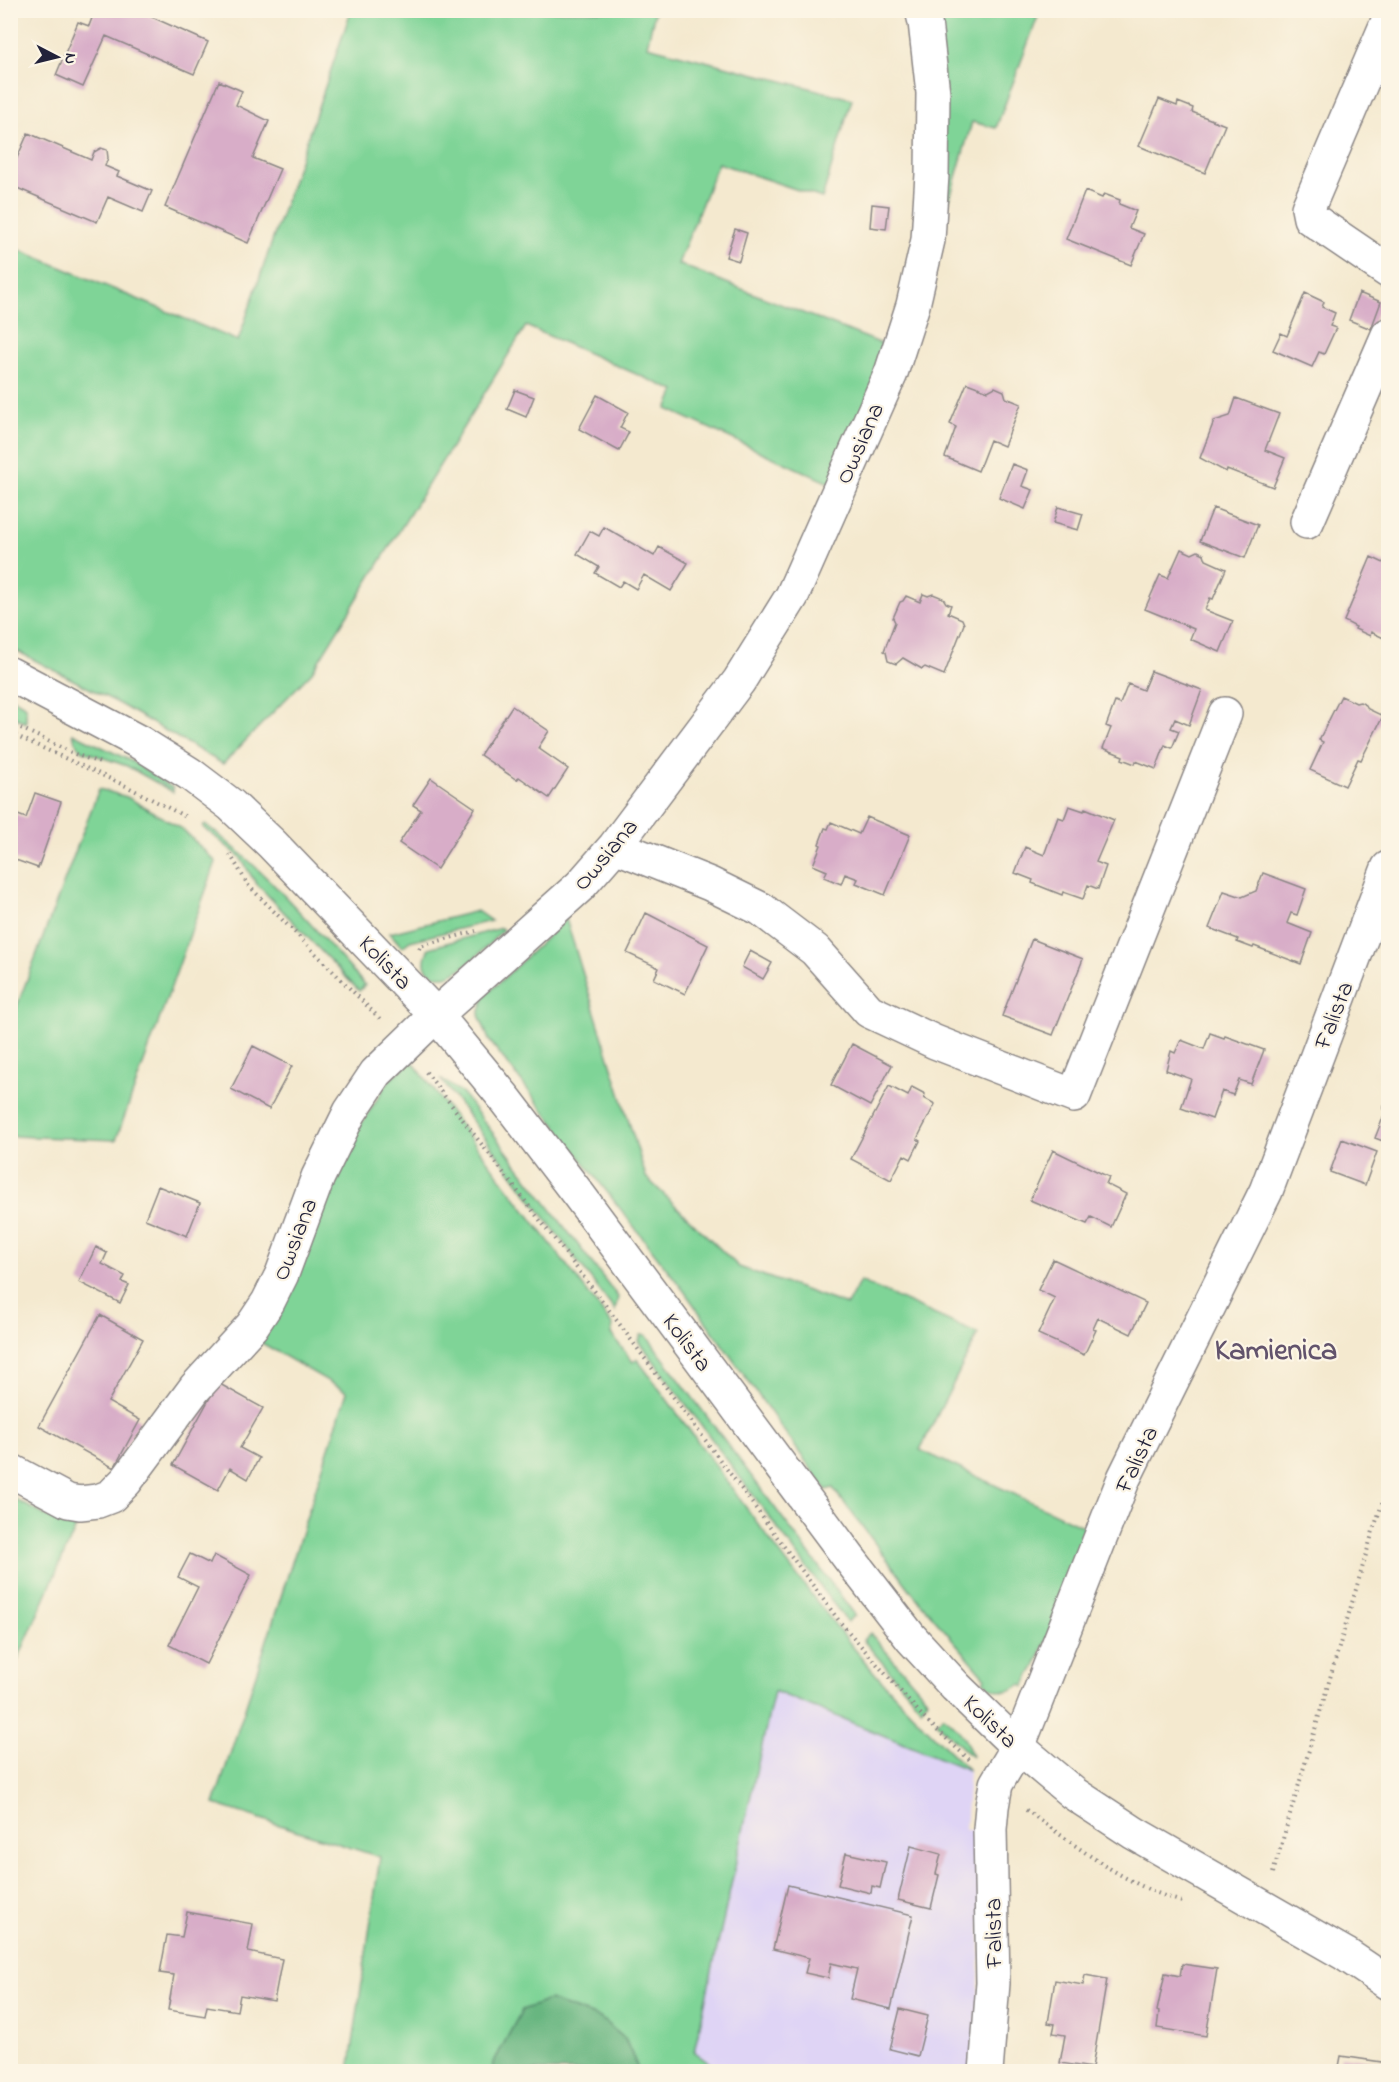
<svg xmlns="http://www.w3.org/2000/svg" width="1399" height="2082" font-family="'Indie Flower',sans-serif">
	<rect width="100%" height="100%" fill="#fcf5e5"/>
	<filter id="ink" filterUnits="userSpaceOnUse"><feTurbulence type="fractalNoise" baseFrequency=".0167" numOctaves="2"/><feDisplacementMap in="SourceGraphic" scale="12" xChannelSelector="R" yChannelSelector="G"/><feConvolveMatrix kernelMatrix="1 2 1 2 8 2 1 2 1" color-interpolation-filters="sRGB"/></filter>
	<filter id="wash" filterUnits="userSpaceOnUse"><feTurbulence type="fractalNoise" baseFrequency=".008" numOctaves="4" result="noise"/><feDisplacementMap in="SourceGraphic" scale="24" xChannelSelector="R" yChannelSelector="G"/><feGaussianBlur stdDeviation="1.35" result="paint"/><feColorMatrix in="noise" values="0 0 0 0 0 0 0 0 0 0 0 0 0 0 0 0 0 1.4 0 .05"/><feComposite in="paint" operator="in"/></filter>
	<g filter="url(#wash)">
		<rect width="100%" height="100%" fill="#f4e9cf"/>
		<path fill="#dfd4f5" d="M774 1691 969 1770 965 1830H975L981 1907 976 2071H721L694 2053Z"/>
		<path fill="#7fd497" stroke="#507b69" stroke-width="1.5" d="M351 11H655L647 46 852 99 822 198 718 163 678 264 890 347 831 484 667 409 675 391 526 326 312 672 223 764 114 701 11 648 10 246 238 341Z
			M931 11H1040L996 128 972 122 945 215Z
			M11 697 26 706V723L11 715Z
			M73 733 131 761 173 788V792L127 766 81 750 75 741Z
			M99 789 127 797 181 828 216 862 116 1140 11 1136V1022Z
			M205 824C265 869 315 929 365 985L359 991 255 882 240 857 203 827Z
			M477 911 491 921 410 941 402 947 390 933Z
			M566 919 646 1177 739 1267 847 1305 860 1281 978 1334 920 1450 1093 1531 1035 1667 1024 1686 1021 1684C1008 1695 995 1692 983 1681L986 1678 915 1596 833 1488 826 1490 684 1291 489 1040 479 1015 484 997Z
			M501 928 503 930C489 943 448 994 428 970 422 964 426 954 429 948Z
			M412 1061 613 1326 611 1334 633 1362 637 1359C709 1455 777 1554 853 1647 888 1691 928 1731 969 1770L774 1691 694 2052 721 2072 639 2071 625 2039 600 2018 549 2000 522 2010 495 2060 492 2071H349L380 1857 214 1804 347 1392 253 1338 345 1149 390 1079Z
			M440 1078 463 1094 618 1297 615 1311Z
			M641 1335H646L855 1615 847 1622 639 1341Z
			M11 1497 59 1523 67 1509 83 1511 11 1675Z
			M870 1633 928 1700 921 1708 863 1640Z
			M943 1716C959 1728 966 1738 972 1757L936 1722Z"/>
		<path fill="#67b680" stroke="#446c5e" stroke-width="1.5" d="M549 2000 600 2018 625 2039 639 2071H492L495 2060 522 2010Z"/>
		<g id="blocks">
			<path fill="#d8adc8" d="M95 10H136L208 42 194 74 106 36 83 87 56 75 78 22 89 26Z
				M219 81 242 91 236 105 269 121 253 158 280 169 248 243 165 207Z
				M1159 99 1177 106 1178 102 1193 108 1192 112 1225 125 1205 173 1139 146Z
				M28 133 91 160 94 152 101 148 107 150 108 158 105 166 119 172 117 176 152 191 143 212 108 197 97 222 10 185V174Z
				M1085 191 1102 198 1104 194 1120 200 1119 204 1136 211 1129 228 1144 234 1131 265 1066 239Z
				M872 204 889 206 886 229 870 227Z
				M735 229 747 233 739 261 726 257Z
				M1305 293 1324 302 1322 307 1335 313 1330 326 1336 328 1324 354 1319 352 1312 367 1273 350 1281 333 1287 336Z
				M1359 293 1381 302 1371 329 1349 320Z
				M967 383 988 391 995 387 1004 391 1006 398 1021 404 1004 446 990 440 978 471 945 457 956 427 950 424Z
				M515 390 534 397 526 417 507 409Z
				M597 395 628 412 620 428 629 432 619 451 579 429Z
				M1236 398 1279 414 1265 450 1285 458 1273 487 1227 469 1226 472 1200 458 1214 421 1230 416Z
				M1012 464 1028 470 1022 486 1033 490 1025 509 999 498Z
				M1058 507 1083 514 1078 530 1053 523Z
				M1213 508 1258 525 1245 558 1200 541Z
				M604 527 654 556 659 547 688 563 671 591 644 575 636 589 623 581 619 587 595 573 599 567 577 554 590 531 599 536Z
				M1181 549 1192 554 1198 551 1204 554 1206 560 1226 569 1213 599 1210 598 1205 610 1233 621 1220 652 1190 639 1194 629 1145 609 1160 575 1168 578Z
				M1371 557 1388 565V640L1371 632 1370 636 1355 629 1356 627 1344 621Z
				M923 594 928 596 933 594 943 598 946 603 951 605 948 613 962 619 964 624 944 675 925 667 922 669 903 658 896 664 888 661 886 652 884 651 895 622 893 618 900 602 903 601 906 596 920 602Z
				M1151 671 1202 690 1189 725 1175 719 1171 728 1179 731 1172 748 1165 745 1156 769 1136 761 1135 764 1122 759 1123 756 1103 748 1111 728 1106 726 1115 702 1120 704 1128 684 1143 690Z
				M1341 696 1356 703 1360 702 1366 705 1368 709 1383 716 1361 760 1358 759 1345 786 1310 770 1323 742 1319 740Z
				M512 706 549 731 538 748 568 769 549 798 519 777 517 780 480 755Z
				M431 778 475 808 437 869 399 843 421 810 413 805Z
				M35 793 61 802 38 868 10 858V812L26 818Z
				M1069 806 1084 811 1085 808 1114 820 1096 862 1106 866 1098 889 1088 885 1083 899 1063 892 1062 895 1032 883 1033 880 1015 873 1025 847 1044 855 1058 817 1064 819Z
				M867 817 910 835 885 895 856 883 858 879 845 874 841 884 824 877 827 871 813 865 821 845 819 844 825 828 828 829 831 822 859 834Z
				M1263 873 1306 889 1297 915 1291 913 1287 923 1312 933 1301 964 1254 946 1253 948 1237 942 1238 939 1209 928 1224 891 1242 897 1256 891Z
				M646 913 708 945 685 994 654 979 659 968 627 953Z
				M1032 939 1083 959 1053 1035 1002 1016Z
				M750 951 772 963 763 979 742 967Z
				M1210 1033 1224 1038 1225 1036 1264 1050 1251 1084 1239 1080 1233 1095 1222 1091 1212 1119 1181 1108 1191 1079 1166 1070 1171 1051 1175 1053 1181 1040 1204 1049Z
				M852 1044 892 1065 870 1106 831 1085Z
				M253 1046 292 1066 269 1109 231 1089Z
				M889 1086 908 1096 912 1087 925 1094 924 1098 935 1104 917 1139 920 1141 911 1159 904 1155 891 1180 851 1159Z
				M1388 1095V1143L1375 1138 1386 1110 1383 1109Z
				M1342 1139 1377 1152 1365 1185 1330 1172Z
				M1053 1150 1109 1177 1106 1184 1126 1194 1111 1227 1091 1217 1087 1224 1030 1200Z
				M158 1186 200 1203 187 1236 145 1219Z
				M96 1247 107 1253 102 1264 125 1276 122 1282 129 1285 120 1303 79 1282Z
				M1053 1259 1146 1303 1131 1334 1098 1318 1093 1329 1096 1330 1084 1355 1038 1334 1055 1298 1038 1290Z
				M100 1315 143 1339 108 1402 140 1420 114 1468 39 1426Z
				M218 1383 263 1408 240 1448 259 1458 248 1479 230 1468 218 1490 173 1465Z
				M190 1554 210 1564 214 1555 251 1575 206 1664 169 1645 198 1587 178 1577Z
				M911 1846 941 1854 936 1874 939 1875 931 1908 898 1900Z
				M846 1853 886 1862 880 1888 872 1886 871 1893 838 1885Z
				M788 1885 913 1915 891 2009 850 1999 857 1969 831 1963 828 1978 805 1973 809 1958 773 1949Z
				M187 1912 253 1924 248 1952 282 1959 274 2001 240 1995 237 2011 207 2006 205 2016 168 2010 174 1975 160 1973 167 1935 182 1937Z
				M1182 1964 1217 1969 1206 2036 1157 2028 1159 2012 1157 2011 1165 1973 1180 1976Z
				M1085 1975 1107 1979 1092 2068 1060 2063 1065 2035 1053 2033 1055 2024 1048 2023 1055 1980 1083 1985Z
				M900 2009 928 2016 918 2056 890 2049Z
				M1341 2056 1388 2063V2072H1338Z"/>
		</g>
	</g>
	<g filter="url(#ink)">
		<use href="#blocks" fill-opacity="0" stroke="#8b8685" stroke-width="1.5"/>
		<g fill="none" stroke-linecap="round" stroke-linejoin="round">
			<defs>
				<path id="minor" d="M1388 21 1308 208 1310 218 1388 271
					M1307 522 1388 335
					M10 674 139 742 190 774 231 805 272 844 436 1015 507 1101 578 1194 849 1558 911 1638 956 1687 1018 1747 1073 1793 1134 1833 1345 1954 1388 1983
					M615 846 710 884 761 909 815 950 869 1011 935 1042 1074 1096 1225 714
					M10 1470 68 1501 80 1503 98 1501 111 1496 126 1481 195 1388 252 1326 268 1302 282 1274 318 1177 350 1112 376 1073 436 1015 580 886 615 846 739 681 792 596 891 373 913 305 928 240 932 174 933 93 925 22 922 10
					M986 2072 993 1983 990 1829 992 1807 996 1784 1018 1747 1124 1478 1266 1191 1388 868"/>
			</defs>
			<use href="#minor" stroke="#8b8685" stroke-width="36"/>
			<path stroke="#8b8685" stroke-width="4" stroke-dasharray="1.5 4.5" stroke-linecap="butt" d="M10 723 77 755 103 764
				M10 733 128 787 186 817
				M230 854 248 885 382 1021
				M419 949 420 946 476 931
				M426 1072 606 1306 840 1622 925 1719 972 1762
				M1026 1810C1078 1847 1121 1883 1182 1902
				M1273 1873 1373 1531 1388 1486"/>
			<use href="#minor" stroke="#fff" stroke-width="33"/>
		</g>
	</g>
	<g text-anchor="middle" stroke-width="4.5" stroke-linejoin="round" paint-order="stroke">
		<g font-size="24" fill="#22223b" stroke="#fcf5e5">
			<text transform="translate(859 443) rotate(-66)" y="8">Owsiana</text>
			<text transform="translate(605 854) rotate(-50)" y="8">Owsiana</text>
			<text transform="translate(386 962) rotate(46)" y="8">Kolista</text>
			<text transform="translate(1333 1015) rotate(-69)" y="8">Falista</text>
			<text transform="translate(294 1239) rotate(-69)" y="8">Owsiana</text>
			<text transform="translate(688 1342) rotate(53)" y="8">Kolista</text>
			<text transform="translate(1136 1459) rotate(-65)" y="8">Falista</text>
			<text transform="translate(991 1721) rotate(44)" y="8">Kolista</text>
			<text transform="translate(993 1933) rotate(-91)" y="8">Falista</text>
		</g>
		<g font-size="30" font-weight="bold" fill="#62536c" stroke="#fcf5e5">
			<text x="1276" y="1359">Kamienica</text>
		</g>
	</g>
	<rect width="1399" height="2082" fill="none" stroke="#fcf5e5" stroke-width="36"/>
	<g transform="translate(57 57) rotate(97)" stroke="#fcf5e5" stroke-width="4.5" paint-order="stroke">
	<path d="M0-4.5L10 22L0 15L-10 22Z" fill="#22223b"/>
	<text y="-9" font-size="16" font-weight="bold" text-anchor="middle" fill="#22223b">N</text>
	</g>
</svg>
